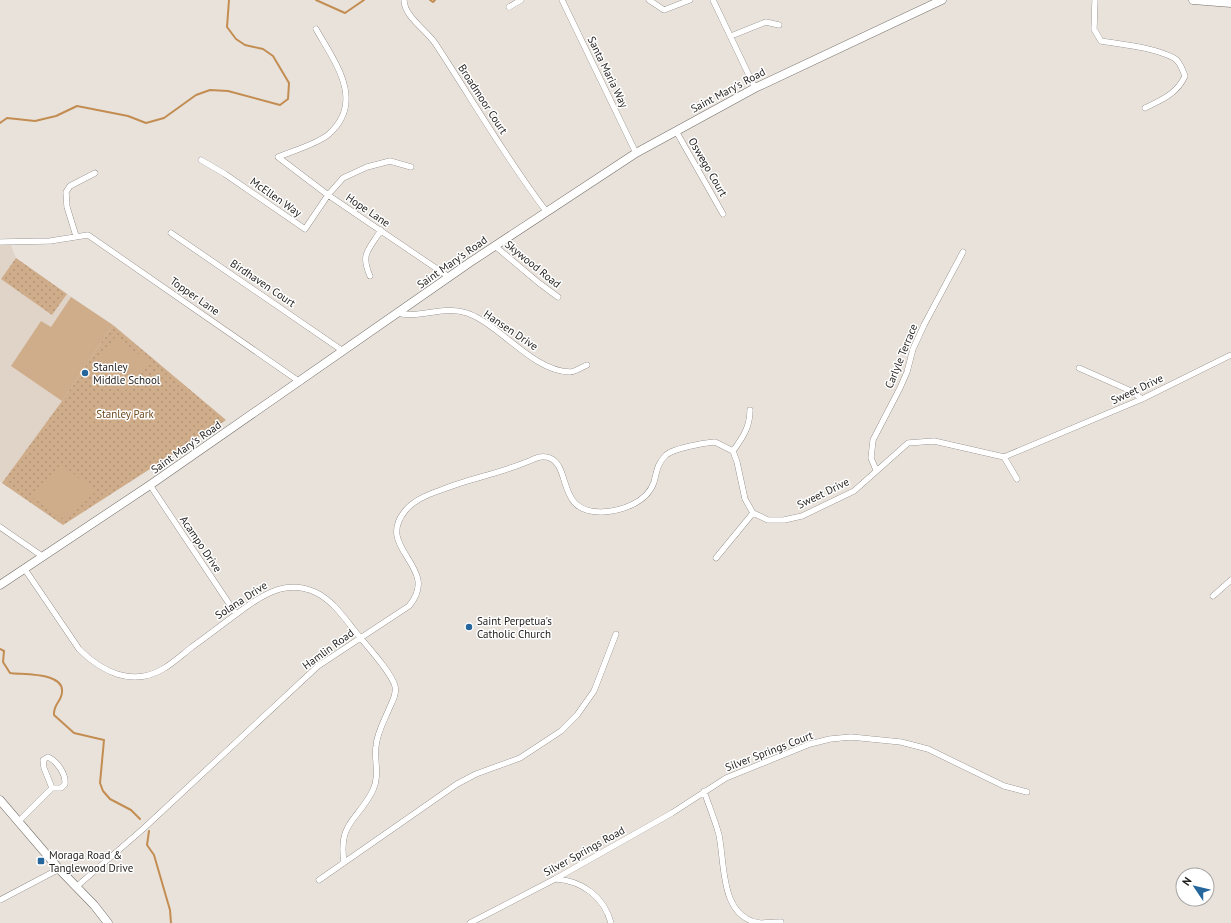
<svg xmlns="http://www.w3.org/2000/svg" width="1231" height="923" font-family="'PT Sans',sans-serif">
	<defs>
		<pattern id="park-dots" width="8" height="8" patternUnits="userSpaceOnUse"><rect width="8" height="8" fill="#cfad8a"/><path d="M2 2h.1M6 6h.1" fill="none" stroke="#b19476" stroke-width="1.8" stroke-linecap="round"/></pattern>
	</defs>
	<rect width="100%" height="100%" fill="#e8e2db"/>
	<path fill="#e0d4c9" d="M10 243 16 258 113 326 226 420 63 525 0 481V245Z"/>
	<path fill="url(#park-dots)" d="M16 258 67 294 52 315 1 279Z
		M113 325 226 420 63 525 2 483 62 401Z"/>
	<path fill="#cfad8a" d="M71 297 113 325 62 401 11 366 41 321 51 327Z
		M115 337 148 361 132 385 123 392 89 372Z
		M62 464 95 492 65 520 32 497Z"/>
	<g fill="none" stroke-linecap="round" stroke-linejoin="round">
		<path stroke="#c38d52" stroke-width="2" d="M316 0 345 13 364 0
			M430 0 433 2 435 0
			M0 123 7 118 35 121 56 116 77 106 128 116 146 123 164 118 196 95 210 90 228 91 280 105 288 99 289 83 273 56 263 49 245 45 236 39 227 27 229 0
			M0 649 4 651 3 662 10 673C23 675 64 672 62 692 62 701 53 704 54 715L74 733 104 740 100 783 103 791 110 799 131 810 140 819
			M149 831 147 845 154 855 170 910 171 923"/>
		<defs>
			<path id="street" d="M404 0C404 16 426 30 435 43 472 99 505 157 546 211
				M562 0 636 153
				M649 0 664 10 690 0
				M713 0 755 88
				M1095 0 1094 29 1101 41C1125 45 1152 47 1174 58 1180 61 1183 71 1185 76 1177 94 1161 100 1145 108
				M509 7 521 0
				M316 29C334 61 366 101 329 134 318 144 292 151 278 157L328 195 449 277
				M731 36 766 22 779 25
				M676 131 723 214
				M201 160 225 174 305 229 328 195 343 178 367 167 390 161 411 167
				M171 233 343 351
				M76 236 67 207 66 192 70 186 95 173
				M0 242 50 241 88 235 300 382
				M495 246 539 283 558 297
				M370 276C360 253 369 250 381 230
				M398 313C420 319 443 305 467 313 501 325 532 371 570 372 575 372 582 367 587 365
				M1079 368 1131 391 1142 399
				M733 451C743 437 750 427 750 410
				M1004 457 1017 479
				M876 470 871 458 873 440 900 388 907 372 913 349 924 325 963 252
				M150 485 236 614
				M0 527 42 556
				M716 558 753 513
				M24 568 79 649C102 672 132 687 163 669 173 663 183 654 192 647 210 634 228 620 246 607 267 592 289 580 315 592 332 600 343 616 354 630 364 643 391 671 395 686 397 694 392 702 389 709 384 721 377 733 376 746 374 761 380 775 373 790 358 821 338 821 344 863
				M1213 596 1231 580
				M704 791C709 806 715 820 719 835 725 864 720 918 760 923 767 923 775 922 781 922
				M19 821 52 788H61L65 784C66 774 57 761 48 757L43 760 44 768 52 788
				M556 879C583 881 604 897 611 923
				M319 880 457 784 476 774 520 758 561 731 577 715 594 691 616 634
				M76 887 143 829 318 666 409 606C442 567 374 549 405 511 413 500 429 494 441 490 468 479 497 474 524 463 533 460 541 454 550 458 572 468 556 513 602 512 621 511 647 503 654 482 657 471 657 464 666 455 674 448 704 443 715 442L733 451 737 462 745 499 753 513 768 520H784L802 516 854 491 908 443 934 441 1004 457 1142 399 1231 355
				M0 900 59 869
				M470 923 555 879 672 813 726 778 810 744 830 739 851 737 901 742 928 749 1004 786 1027 792"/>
			<path id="secondary" d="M1193 0 1231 3
				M0 585 150 485 469 263 636 153 755 88 942 0
				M0 800 59 869 94 905 108 923"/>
		</defs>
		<use href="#street" stroke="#756f6a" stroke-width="6"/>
		<use href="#secondary" stroke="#756f6a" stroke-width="9"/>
		<use href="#street" stroke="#fff" stroke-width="5.5"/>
		<use href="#secondary" stroke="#fff" stroke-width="8"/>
	</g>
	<g fill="#25669c" stroke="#fff" stroke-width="1.5">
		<circle cx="85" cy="373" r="4"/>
		<circle cx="469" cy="627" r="4"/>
		<rect x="37" y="857" width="8" height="8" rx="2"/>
	</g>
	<g text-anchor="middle" stroke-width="3" stroke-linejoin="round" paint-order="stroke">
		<g font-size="11" fill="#201e1c" stroke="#fff">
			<text transform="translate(608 72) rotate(64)" y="4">Santa Maria Way</text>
			<text transform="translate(728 90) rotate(-28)" y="4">Saint Mary's Road</text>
			<text transform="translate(483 99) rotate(57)" y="4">Broadmoor Court</text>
			<text transform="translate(708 167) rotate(60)" y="4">Oswego Court</text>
			<text transform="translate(276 197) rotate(35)" y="4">McEllen Way</text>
			<text transform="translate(368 210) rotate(34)" y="4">Hope Lane</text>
			<text transform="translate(452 262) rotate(-35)" y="4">Saint Mary's Road</text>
			<text transform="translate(533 264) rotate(39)" y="4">Skywood Road</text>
			<text transform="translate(263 283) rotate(34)" y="4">Birdhaven Court</text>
			<text transform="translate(195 296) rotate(35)" y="4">Topper Lane</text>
			<text transform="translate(511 330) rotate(34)" y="4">Hansen Drive</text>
			<text transform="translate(901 356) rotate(-68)" y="4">Carlyle Terrace</text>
			<text transform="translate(1137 389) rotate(-25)" y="4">Sweet Drive</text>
			<text transform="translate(186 447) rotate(-35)" y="4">Saint Mary's Road</text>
			<text transform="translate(823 493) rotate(-26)" y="4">Sweet Drive</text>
			<text transform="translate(201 544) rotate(56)" y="4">Acampo Drive</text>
			<text transform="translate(241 600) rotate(-33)" y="4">Solana Drive</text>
			<text transform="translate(328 649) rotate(-36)" y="4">Hamlin Road</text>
			<text transform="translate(769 751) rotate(-21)" y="4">Silver Springs Court</text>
			<text transform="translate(584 851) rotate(-29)" y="4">Silver Springs Road</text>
		</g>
		<g font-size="11" fill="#201e1c" stroke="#fff" text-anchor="start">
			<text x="93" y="371">Stanley<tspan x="93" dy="13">Middle School</tspan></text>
			<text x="477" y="625">Saint Perpetua's<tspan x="477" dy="13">Catholic Church</tspan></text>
			<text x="49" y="859">Moraga Road &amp;<tspan x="49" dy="13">Tanglewood Drive</tspan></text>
		</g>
		<g font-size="11" fill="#6e481c" stroke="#fff">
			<text x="125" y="418">Stanley Park</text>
		</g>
	</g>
	<g transform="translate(1195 887) rotate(305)"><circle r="19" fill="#ffffff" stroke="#a6a5a4"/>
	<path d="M0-3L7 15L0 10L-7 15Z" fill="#25669c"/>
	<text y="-6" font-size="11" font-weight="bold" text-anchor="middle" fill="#201e1c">N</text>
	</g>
</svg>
